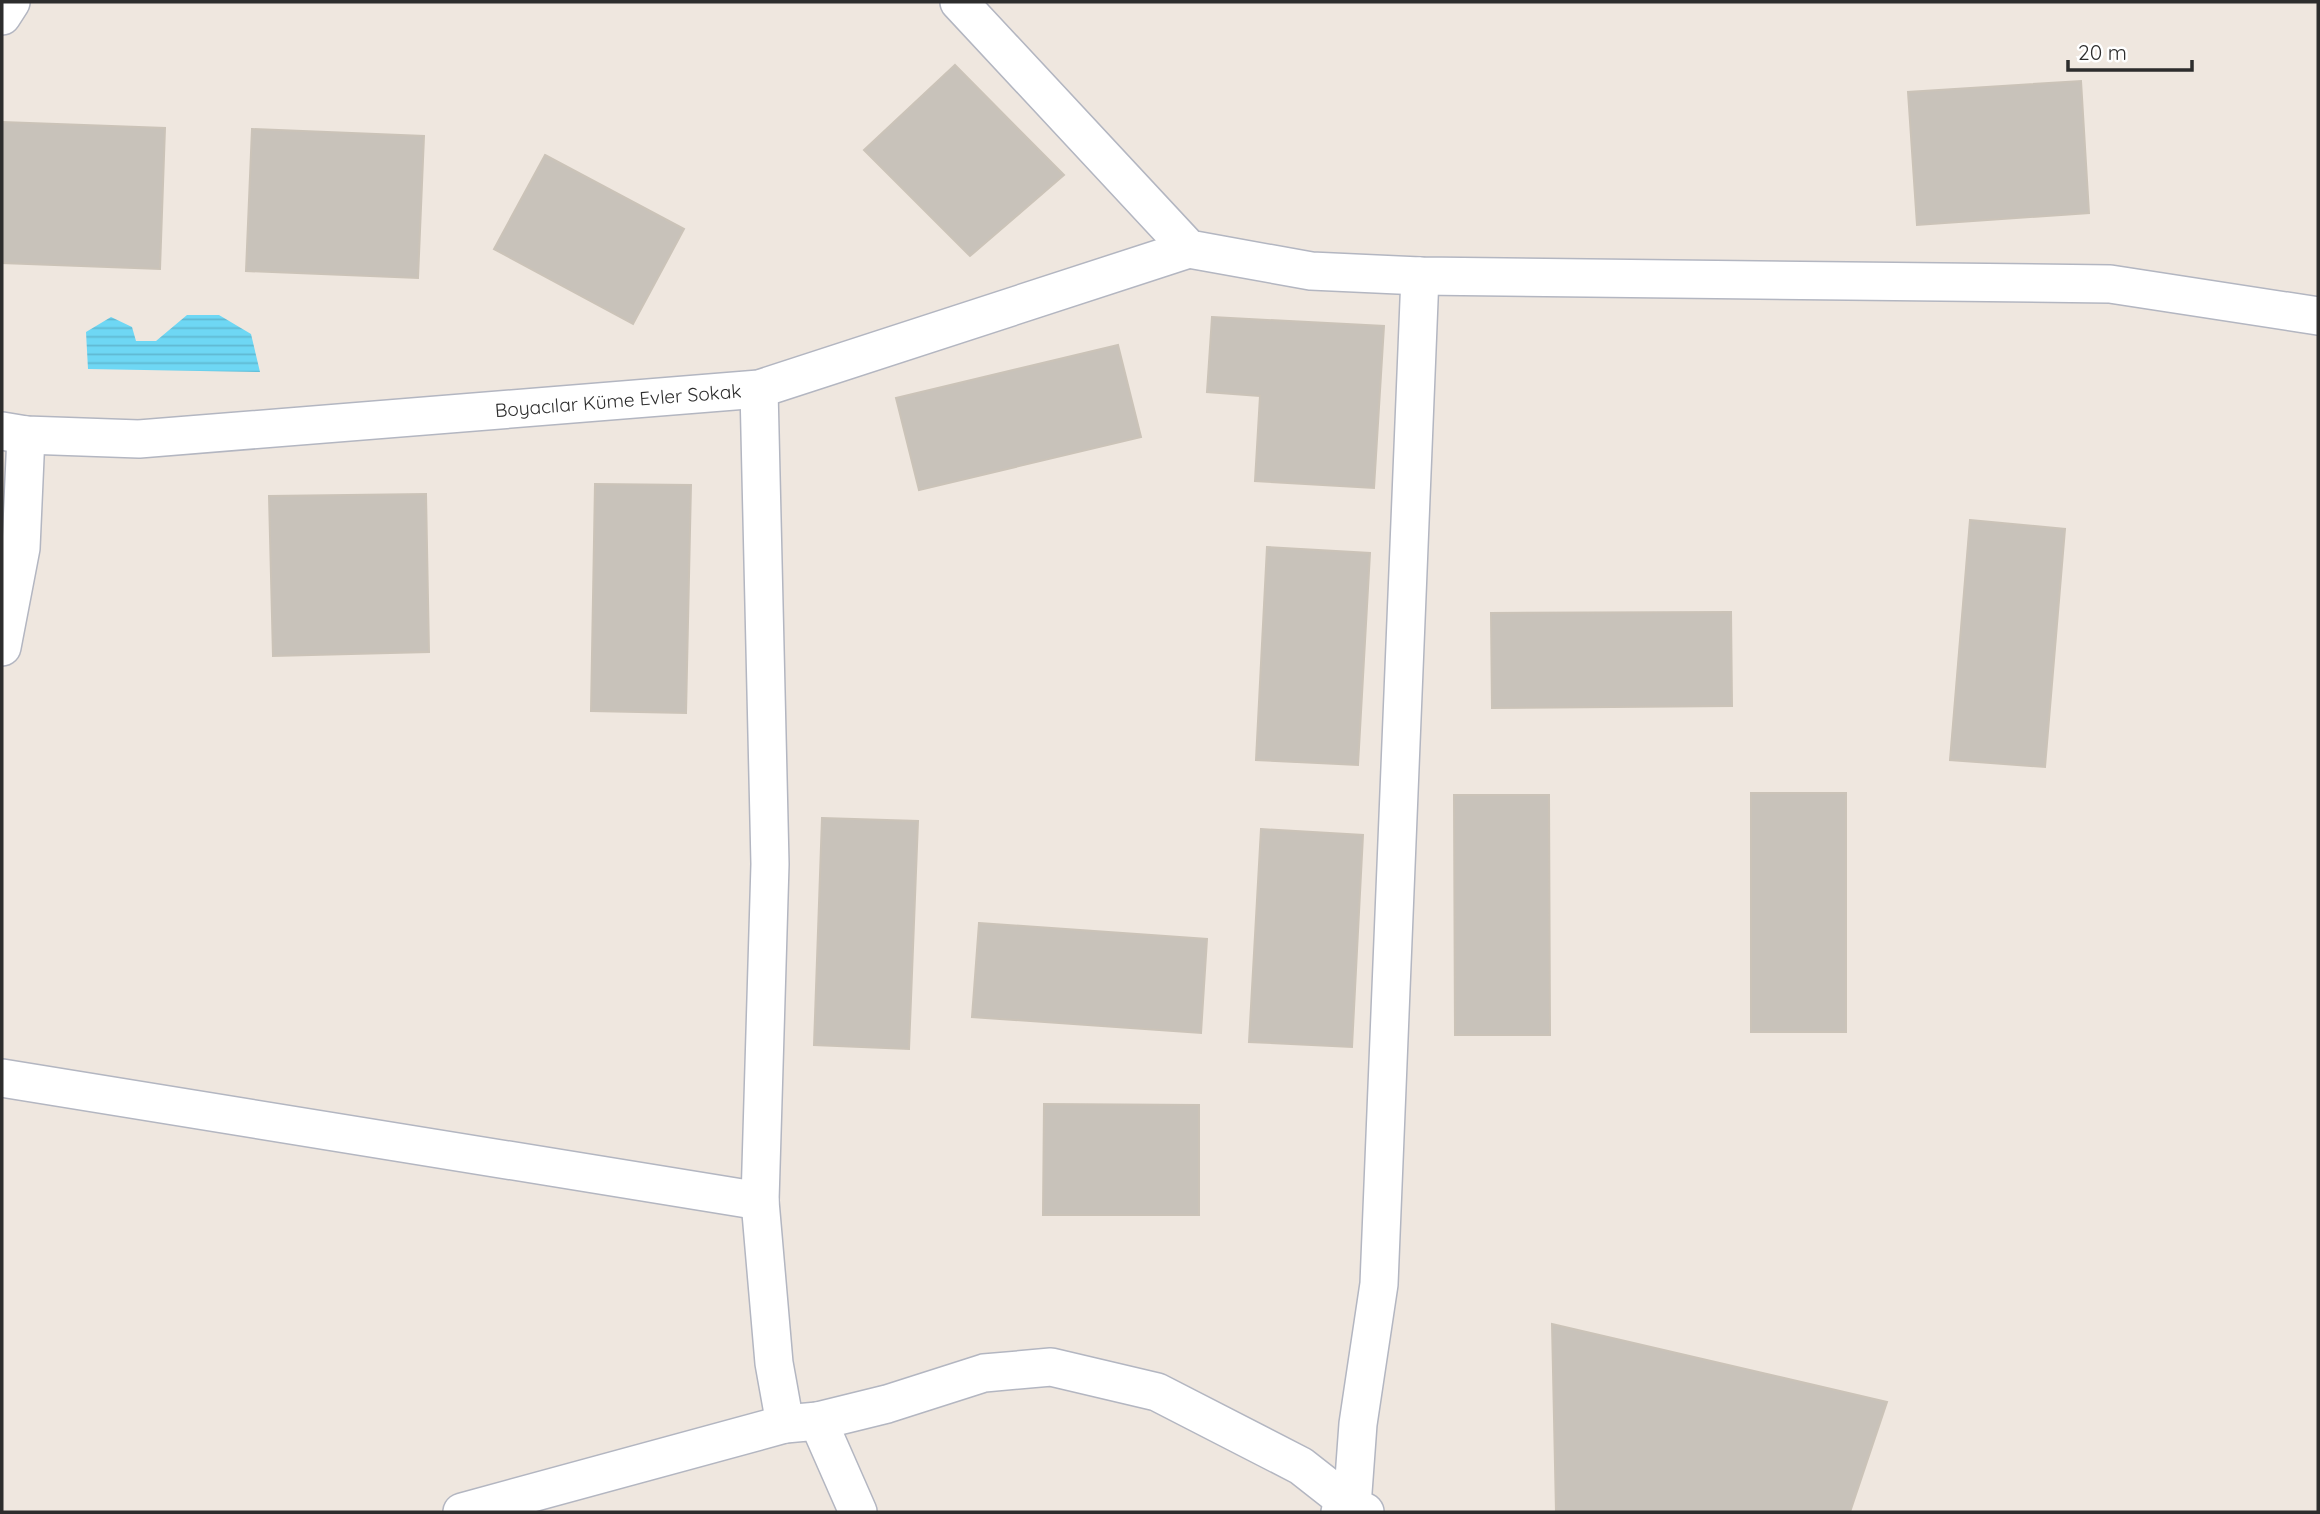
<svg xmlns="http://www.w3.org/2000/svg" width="2320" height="1514" font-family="Quicksand,sans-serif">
	<defs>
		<pattern id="water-rules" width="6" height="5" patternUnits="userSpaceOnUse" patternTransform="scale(1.75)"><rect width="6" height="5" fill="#6ed7f4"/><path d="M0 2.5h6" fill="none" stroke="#60b9d2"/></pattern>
	</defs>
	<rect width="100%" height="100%" fill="#efe7df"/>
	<path fill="url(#water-rules)" d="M187 315H219L251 334 260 372 88 369 86 332 111 317 132 327 136 341H156Z"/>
	<path fill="#c8c2ba" stroke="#cbc3b8" stroke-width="2" d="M955 65 1064 175 970 256 864 150Z
		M2081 81 2089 213 1917 225 1908 92Z
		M2 122 165 128 160 269 2 263Z
		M252 129 424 136 418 278 246 271Z
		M545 155 684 229 633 324 494 249Z
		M1212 317 1384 326 1374 488 1255 481 1260 396 1207 392Z
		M1118 345 1141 437 919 490 896 398Z
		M595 484 691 485 686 713 591 711Z
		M426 494 429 652 273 656 269 496Z
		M1970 520 2065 529 2045 767 1950 760Z
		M1267 547 1370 553 1358 765 1256 760Z
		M1731 612 1732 706 1492 708 1491 613Z
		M1751 793H1846V1032H1751Z
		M1454 795H1549L1550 1035H1455Z
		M822 818 918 821 909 1049 814 1045Z
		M1261 829 1363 835 1352 1047 1249 1042Z
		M979 923 1207 939 1201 1033 972 1017Z
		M1044 1104 1199 1105V1215H1043Z
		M1552 1324 1887 1402 1850 1512H1556Z"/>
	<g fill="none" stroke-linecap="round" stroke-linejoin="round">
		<defs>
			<g id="minor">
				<path d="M959 2 1189 249 1311 271 1420 276 2110 284 2318 316"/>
				<path d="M2 16 11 2"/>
				<path d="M759 389 770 864 760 1201 774 1363 785 1424 818 1421 858 1512"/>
				<path id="s1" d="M2 431 26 435 139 439 759 389 1189 249"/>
				<path d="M2 647 21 548 26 435"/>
				<path d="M2 1078 760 1201"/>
				<path d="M818 1421 887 1404 984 1373 1051 1367 1157 1392 1301 1466 1352 1506 1365 1512"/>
				<path d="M462 1512 785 1424"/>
				<path d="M1340 1512 1352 1506 1358 1424 1379 1284 1420 276"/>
			</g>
		</defs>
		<use href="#minor" stroke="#b3b6c1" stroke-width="40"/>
		<use href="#minor" stroke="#fff" stroke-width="37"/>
	</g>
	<g text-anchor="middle" stroke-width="7" stroke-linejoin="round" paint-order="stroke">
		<g font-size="19" fill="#2d2d2d" stroke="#fff">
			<text dy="7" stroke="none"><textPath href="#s1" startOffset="618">Boyacılar Küme Evler Sokak</textPath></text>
		</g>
	</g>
	<rect width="2320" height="1514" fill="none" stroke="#2d2d2d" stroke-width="7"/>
	<path d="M2068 60v10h124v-10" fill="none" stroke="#2d2d2d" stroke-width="3.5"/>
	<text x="2078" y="60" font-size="21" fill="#2d2d2d" stroke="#ffffff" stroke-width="5" paint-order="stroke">20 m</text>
</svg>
